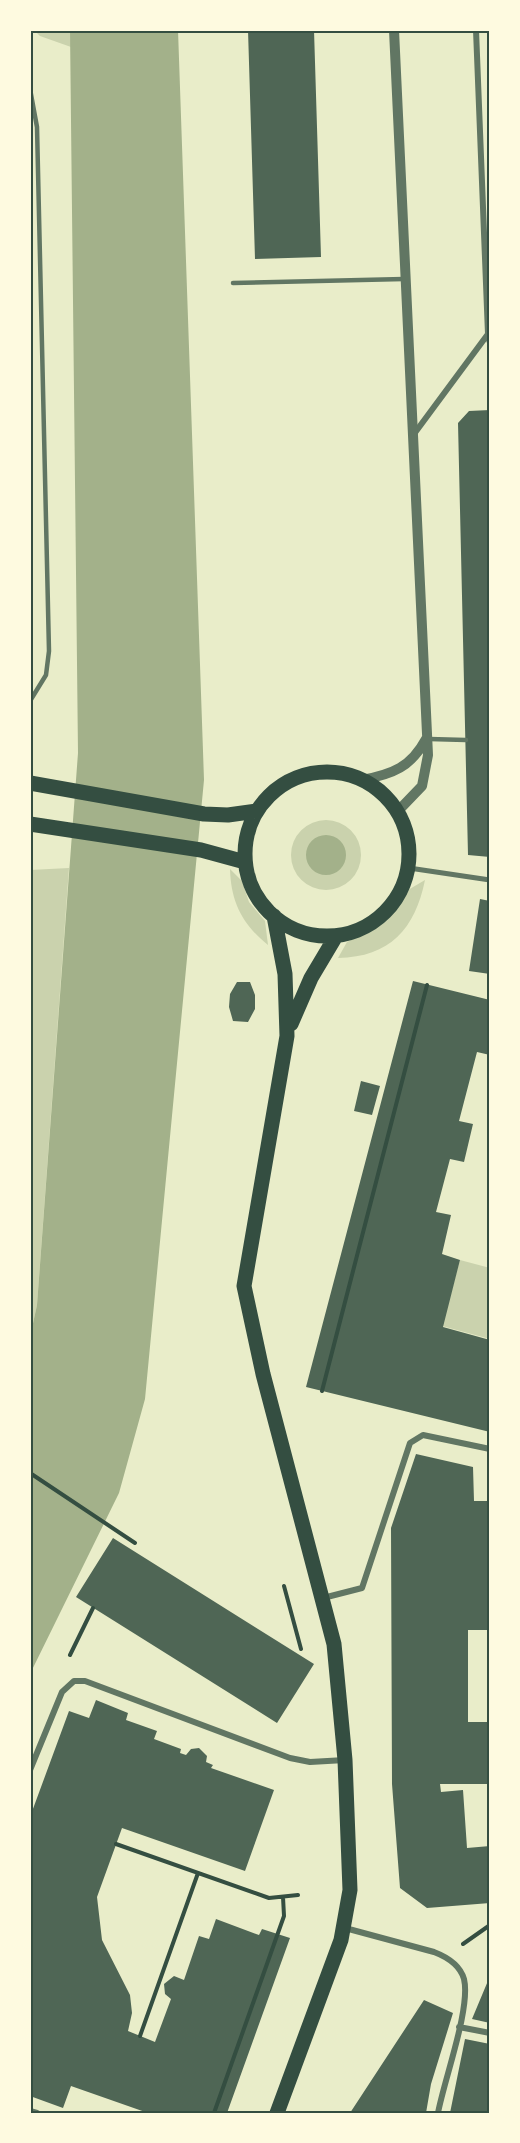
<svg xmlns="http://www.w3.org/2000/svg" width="520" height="2143" font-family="'PT Sans',sans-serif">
	<rect width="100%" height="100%" fill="#e9edc9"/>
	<path fill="#cad2ad" d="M34 30H70L71 47 40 36Z
		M291 855a35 35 0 1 1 70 0a35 35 0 1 1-70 0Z
		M69 868 37 1305 30 1337V870Z
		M230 869 242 881 249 902 265 921 268 945C242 924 231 902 230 869Z
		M425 880C415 929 390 957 338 958L347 942 381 925 394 912 408 890Z
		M460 1260 490 1268V1339L442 1326Z"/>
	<path fill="#a3b18a" d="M70 30H178L204 780 145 1399 119 1493 30 1674V1337L37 1305 78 753Z
		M306 855a20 20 0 1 1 40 0a20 20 0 1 1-40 0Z"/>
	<path fill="#4f6655" d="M248 30H314L321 257 255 259Z
		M490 410V857L468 855 458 423 469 411Z
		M480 899 490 901V974L469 971Z
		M413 981 490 1000V1055L477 1052 459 1121 473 1124 464 1162 450 1159 436 1212 451 1215 442 1254 460 1260 443 1327 490 1340V1432L306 1387Z
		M237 982H250L255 995V1009L248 1022 233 1021 229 1007 230 994Z
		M361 1081 380 1086 372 1115 354 1111Z
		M416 1454 473 1467 474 1501H490V1630H468V1722H490V1784H440L441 1792 463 1790 467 1848 490 1846V1903L427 1908 400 1888 392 1784 391 1528Z
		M113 1538 314 1664 277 1723 76 1597Z
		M96 1700 128 1713 126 1720 157 1731 154 1739 181 1749 180 1753 186 1755 191 1749 199 1748 207 1756 206 1762 213 1765 211 1768 274 1790 245 1871 122 1828 97 1897 102 1940 130 1995 132 2013 128 2031 155 2042 171 1999 165 1994 164 1984 174 1976 184 1980 199 1936 209 1939 216 1919 259 1935 262 1929 290 1938 227 2113H148L71 2086 63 2108 30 2096V1817L69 1711 89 1718Z
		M490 1976V2023L472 2019Z
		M424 2000 453 2013 431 2084 426 2113H350Z
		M465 2039 490 2044V2113H450Z"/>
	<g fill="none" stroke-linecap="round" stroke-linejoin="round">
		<path stroke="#344e41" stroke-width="4" d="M322 1391 427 985
			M30 1473 135 1543
			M284 1586 301 1649
			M70 1655 93 1608
			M116 1844 269 1898 298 1895
			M463 1944 490 1925
			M140 2036 198 1873
			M214 2113 284 1916 283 1897"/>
		<path stroke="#617663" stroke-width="4.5" d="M30 89 37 127 49 651 46 675 30 701
			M233 283 404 279
			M429 739 466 740"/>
		<path stroke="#617663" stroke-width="5" d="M409 868 490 880"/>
		<path stroke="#617663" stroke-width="6" d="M488 334 490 343
			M414 434 488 334 476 30
			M323 1598 362 1588 410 1443 423 1435 490 1449
			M30 1770 62 1692 74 1681H85L290 1758 310 1762 345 1760
			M345 1928 434 1952C447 1957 460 1965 464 1979 471 2008 444 2080 438 2113
			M459 2027 490 2033
			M30 2111 37 2113"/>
		<path stroke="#617663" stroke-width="10" d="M394 30 428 755 422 786 398 811
			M362 780C393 774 411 767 426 739"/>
		<path stroke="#344e41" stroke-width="15" d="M245 854a82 82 0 1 1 164 0a82 82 0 1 1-164 0Z
			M30 783 204 814 228 815 257 811
			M30 824 201 850 245 862
			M274 916 285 974 287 1036 244 1286 263 1374 334 1644 345 1760 350 1890 341 1940 277 2113
			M291 1024 311 978 336 936"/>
	</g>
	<rect width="520" height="2143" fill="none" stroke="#fefae0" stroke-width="63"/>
	<rect x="32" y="32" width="456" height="2080" fill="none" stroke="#344e41" stroke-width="2"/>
</svg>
